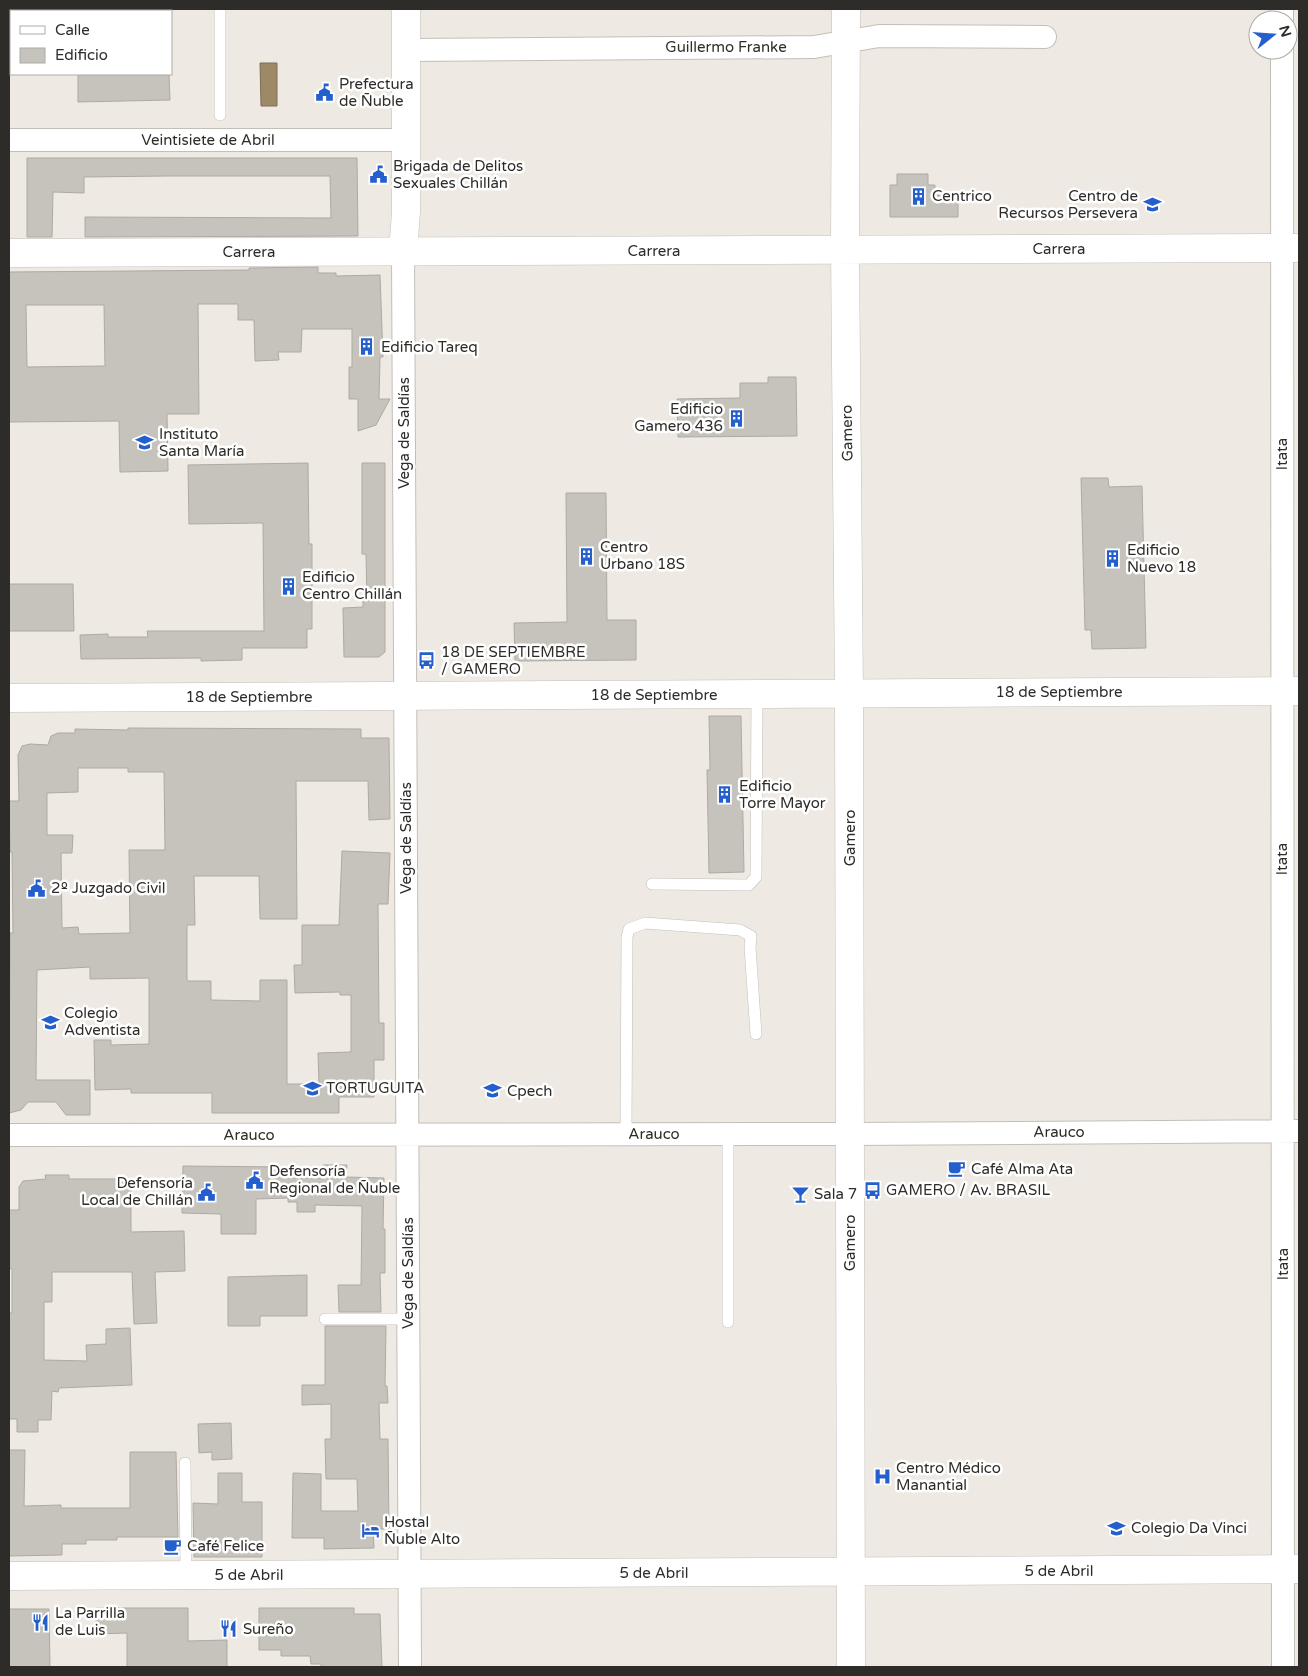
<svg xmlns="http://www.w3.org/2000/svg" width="1308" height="1676" font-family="'Varela Round',sans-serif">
	<rect width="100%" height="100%" fill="#eeeae3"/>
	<path fill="#9d8966" stroke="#7b6d54" d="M260 63H277V106H261Z"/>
	<path fill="#c6c3bc" stroke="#aeaaa3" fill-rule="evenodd" d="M78 74H169L170 100 78 102Z
		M27 158H357L358 236 85 237V217L331 218 330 176H167L84 177V193L53 192 52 237H27Z
		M897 174H928V185H935V195L958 196V217H890V185H897Z
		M318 267V273H336V276L380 275 383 357H380L379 399H390L376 425 358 431V399H349V367H352V329H302L301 352H278L279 360 255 361 254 320H238V304H198L199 414H167L168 471 120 472 119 421 9 422V272L249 270V268ZM26 305H104L105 366 27 367Z
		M768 377H796L797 436 678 437 677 399 740 398V383H768Z
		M308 463 309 544H312V629H307V648H242V660L201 661V658L81 659 80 635 108 634V637H148L147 631H264L263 523 189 524 188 465Z
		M362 463H385V652L379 657H344L343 608 363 607V600H367L366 554H362Z
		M1081 478H1108L1109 487 1142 486 1146 648 1092 649 1091 630H1085Z
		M566 493H606L607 620H636V660L515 661 514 623 567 622Z
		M9 584H73L74 631H9Z
		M709 716H741L744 872 709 873 707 770H710Z
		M128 728 361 729V738H389L390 819 369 820 368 781H296L297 919H260L259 876H194L195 925H187V981H211V1000L260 1001V980H287V1084H319L318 1053 351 1052V995H340V992L295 993 294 965H302V925H339L342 851 390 853 388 904H378L379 1023H384V1060H374V1097H339V1113H212V1093H131V1089L95 1090 94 1040H111V1045L149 1044V978L90 979V967L37 970 36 1080H90V1115H66L56 1102H28L21 1110 9 1113 10 933H13L12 852H10L9 801H19L18 755 22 746 30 744 48 745 51 736 58 733H75V729L128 730ZM78 768H128V772H164L165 850H129L130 933 79 934 78 927 62 928 61 853H72L73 835H47V793L78 792Z
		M323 1165H347L346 1177 384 1178 383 1229H385V1273H380L381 1312H339L338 1285H361L362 1206 315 1205V1212H297V1202H288V1198L256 1199V1234H221V1214L182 1213 183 1166 287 1167 288 1178H322Z
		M45 1175H69V1179H131V1232L184 1231 185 1271 155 1272 157 1323 134 1324 132 1272H52V1302H44V1360L87 1361 86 1345 106 1344V1329L130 1328 132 1385 59 1388 58 1392 52 1391 51 1420H38V1432H17V1419H9V1313H12V1269L9 1268V1210H19V1187L23 1181 46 1179Z
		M307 1275V1316H260V1326H228V1277Z
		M325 1326H386L385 1386H387L388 1403H379L380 1439H388L389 1529H373L374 1548 324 1549V1538H292L293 1473 321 1474V1511H358L357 1479H326L325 1439H331V1404L302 1405V1385H325Z
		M231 1423 232 1459 212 1460V1452L199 1453 198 1424Z
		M9 1450H25L24 1506 61 1505V1508H130V1452H176L178 1537H117V1540H86V1544H62V1555L9 1556Z
		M218 1473H242V1502H262V1557H194L193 1503 218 1504Z
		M96 1608H188V1641L227 1640V1667H127V1633L96 1634Z
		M259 1608H354V1614H380L382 1667H321V1664H311L310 1656H281V1650H259Z
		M9 1609H49L50 1667H9Z"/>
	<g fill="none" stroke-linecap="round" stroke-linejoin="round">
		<defs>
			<path id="lane" d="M220 9V115
				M652 884 749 885 756 877 757 694
				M626 1134 627 937 629 929 645 923 740 930 751 936 750 947 756 1034
				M728 1134V1322
				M325 1319H408
				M185 1463 186 1575"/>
			<path id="street" d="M1282 20V9
				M406 50 814 47 879 36 1045 37
				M1282 50 1283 1667
				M9 140H406
				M403 252 410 1667
				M9 1135 850 1134 1299 1131"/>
			<path id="secondary" d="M846 9 845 250 849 694 851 1667
				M403 252 406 212V9
				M9 253 1299 248
				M9 698 1299 691
				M9 1576 1299 1569"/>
		</defs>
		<use href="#lane" stroke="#c3bfb8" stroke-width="12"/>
		<use href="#street" stroke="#c3bfb8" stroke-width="24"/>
		<use href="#secondary" stroke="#c3bfb8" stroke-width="29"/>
		<use href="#lane" stroke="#fff" stroke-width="11"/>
		<use href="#street" stroke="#fff" stroke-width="22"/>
		<use href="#secondary" stroke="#fff" stroke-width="28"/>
	</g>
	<defs>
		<symbol id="civic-bare" viewBox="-9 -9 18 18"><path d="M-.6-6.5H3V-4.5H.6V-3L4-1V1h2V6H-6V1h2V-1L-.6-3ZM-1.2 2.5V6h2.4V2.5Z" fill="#255fcc" stroke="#fff" stroke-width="2.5" paint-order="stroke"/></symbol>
		<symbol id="building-bare" viewBox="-9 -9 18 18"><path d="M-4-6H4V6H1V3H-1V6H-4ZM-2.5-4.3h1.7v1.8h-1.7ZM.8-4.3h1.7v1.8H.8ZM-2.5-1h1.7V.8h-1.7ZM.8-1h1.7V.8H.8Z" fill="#255fcc" stroke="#fff" stroke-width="2.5" paint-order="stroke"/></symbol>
		<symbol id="university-bare" viewBox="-9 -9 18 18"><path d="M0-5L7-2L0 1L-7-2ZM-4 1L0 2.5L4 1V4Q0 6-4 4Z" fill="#255fcc" stroke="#fff" stroke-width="2.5" paint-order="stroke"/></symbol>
		<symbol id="school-bare" viewBox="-9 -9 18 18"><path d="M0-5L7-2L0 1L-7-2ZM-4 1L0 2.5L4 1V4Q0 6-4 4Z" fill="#255fcc" stroke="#fff" stroke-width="2.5" paint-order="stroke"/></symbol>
		<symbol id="bus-bare" viewBox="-9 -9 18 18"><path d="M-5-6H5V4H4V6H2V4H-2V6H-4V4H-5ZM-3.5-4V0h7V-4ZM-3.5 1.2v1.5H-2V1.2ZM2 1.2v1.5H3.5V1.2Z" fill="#255fcc" stroke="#fff" stroke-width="2.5" paint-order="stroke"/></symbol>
		<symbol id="cafe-bare" viewBox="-9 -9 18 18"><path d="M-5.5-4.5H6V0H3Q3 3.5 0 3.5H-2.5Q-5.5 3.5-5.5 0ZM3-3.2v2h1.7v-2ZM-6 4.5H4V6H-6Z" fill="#255fcc" stroke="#fff" stroke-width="2.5" paint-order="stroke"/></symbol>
		<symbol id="bar-bare" viewBox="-9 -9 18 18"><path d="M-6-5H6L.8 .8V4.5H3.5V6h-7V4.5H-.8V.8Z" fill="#255fcc" stroke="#fff" stroke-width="2.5" paint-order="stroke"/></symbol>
		<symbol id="hospital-bare" viewBox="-9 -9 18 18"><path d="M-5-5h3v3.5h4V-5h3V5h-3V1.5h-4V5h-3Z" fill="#255fcc" stroke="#fff" stroke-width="2.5" paint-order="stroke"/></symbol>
		<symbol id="hotel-bare" viewBox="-9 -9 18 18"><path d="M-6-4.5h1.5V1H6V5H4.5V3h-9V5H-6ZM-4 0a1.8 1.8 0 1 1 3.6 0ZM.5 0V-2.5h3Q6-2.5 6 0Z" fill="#255fcc" stroke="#fff" stroke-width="2.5" paint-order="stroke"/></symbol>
		<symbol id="restaurant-bare" viewBox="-9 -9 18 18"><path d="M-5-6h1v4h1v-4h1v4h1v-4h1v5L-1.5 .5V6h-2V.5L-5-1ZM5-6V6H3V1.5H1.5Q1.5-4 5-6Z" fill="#255fcc" stroke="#fff" stroke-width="2.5" paint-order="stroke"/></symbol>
	</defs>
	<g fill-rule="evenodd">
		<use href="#civic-bare" x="312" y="80" width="25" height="25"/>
		<use href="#civic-bare" x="366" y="162" width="25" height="25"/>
		<use href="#building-bare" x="906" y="184" width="25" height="25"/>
		<use href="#university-bare" x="1140" y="192" width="25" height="25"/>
		<use href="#building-bare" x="354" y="334" width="25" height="25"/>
		<use href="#building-bare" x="724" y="406" width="25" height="25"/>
		<use href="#school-bare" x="132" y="430" width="25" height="25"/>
		<use href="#building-bare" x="574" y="544" width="25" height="25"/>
		<use href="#building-bare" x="1100" y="546" width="25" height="25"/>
		<use href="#building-bare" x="276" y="574" width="25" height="25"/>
		<use href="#bus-bare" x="414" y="648" width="25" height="25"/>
		<use href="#building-bare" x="712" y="782" width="25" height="25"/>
		<use href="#civic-bare" x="24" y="876" width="25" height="25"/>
		<use href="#school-bare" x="38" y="1010" width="25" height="25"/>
		<use href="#school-bare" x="300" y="1076" width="25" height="25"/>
		<use href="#university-bare" x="480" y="1078" width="25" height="25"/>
		<use href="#cafe-bare" x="944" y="1156" width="25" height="25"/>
		<use href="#civic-bare" x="242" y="1168" width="25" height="25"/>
		<use href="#bus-bare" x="860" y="1178" width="25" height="25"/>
		<use href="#civic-bare" x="194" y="1180" width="25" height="25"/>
		<use href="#bar-bare" x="788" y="1182" width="25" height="25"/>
		<use href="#hospital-bare" x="870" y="1464" width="25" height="25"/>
		<use href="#school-bare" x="1104" y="1516" width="25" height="25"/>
		<use href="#hotel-bare" x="358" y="1518" width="25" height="25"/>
		<use href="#cafe-bare" x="160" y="1534" width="25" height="25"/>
		<use href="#restaurant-bare" x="28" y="1610" width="25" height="25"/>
		<use href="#restaurant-bare" x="216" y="1616" width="25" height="25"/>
	</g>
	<g text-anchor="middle" stroke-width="5" stroke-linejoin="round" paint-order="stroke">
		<g font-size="15" fill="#2d2c29" stroke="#fff">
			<text x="726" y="52">Guillermo Franke</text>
			<text x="208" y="145">Veintisiete de Abril</text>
			<text x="1059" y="254">Carrera</text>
			<text x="654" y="256">Carrera</text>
			<text x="249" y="257">Carrera</text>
			<text transform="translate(404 433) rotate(-90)" y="5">Vega de Saldías</text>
			<text transform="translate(847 433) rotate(-91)" y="5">Gamero</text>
			<text transform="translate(1282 454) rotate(-90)" y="5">Itata</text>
			<text x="1059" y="697">18 de Septiembre</text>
			<text x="654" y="700">18 de Septiembre</text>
			<text x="249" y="702">18 de Septiembre</text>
			<text transform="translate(406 838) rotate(-90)" y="5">Vega de Saldías</text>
			<text transform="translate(850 838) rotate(-90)" y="5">Gamero</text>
			<text transform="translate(1282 859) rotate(-90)" y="5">Itata</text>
			<text x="1059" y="1137">Arauco</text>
			<text x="654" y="1139">Arauco</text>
			<text x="249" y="1140">Arauco</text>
			<text transform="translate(850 1243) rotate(-90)" y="5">Gamero</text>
			<text transform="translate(1283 1264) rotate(-90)" y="5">Itata</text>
			<text transform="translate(408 1273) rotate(-90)" y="5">Vega de Saldías</text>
			<text x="1059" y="1576">5 de Abril</text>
			<text x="654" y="1578">5 de Abril</text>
			<text x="249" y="1580">5 de Abril</text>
		</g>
		<g font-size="15" fill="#2d2c29" stroke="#fff" text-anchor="start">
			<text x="339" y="89">Prefectura<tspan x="339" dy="17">de Ñuble</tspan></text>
			<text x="393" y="171">Brigada de Delitos<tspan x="393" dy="17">Sexuales Chillán</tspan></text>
			<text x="932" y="201">Centrico</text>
			<text x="1138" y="201" text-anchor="end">Centro de<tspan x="1138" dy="17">Recursos Persevera</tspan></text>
			<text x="381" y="352">Edificio Tareq</text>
			<text x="723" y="414" text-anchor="end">Edificio<tspan x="723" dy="17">Gamero 436</tspan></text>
			<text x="159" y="439">Instituto<tspan x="159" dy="17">Santa María</tspan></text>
			<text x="600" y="552">Centro<tspan x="600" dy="17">Urbano 18S</tspan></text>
			<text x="1127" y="555">Edificio<tspan x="1127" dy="17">Nuevo 18</tspan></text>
			<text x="302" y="582">Edificio<tspan x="302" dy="17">Centro Chillán</tspan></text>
			<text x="441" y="657">18 DE SEPTIEMBRE<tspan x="441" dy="17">/ GAMERO</tspan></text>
			<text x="739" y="791">Edificio<tspan x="739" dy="17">Torre Mayor</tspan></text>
			<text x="51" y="893">2º Juzgado Civil</text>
			<text x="64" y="1018">Colegio<tspan x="64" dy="17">Adventista</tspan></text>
			<text x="326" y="1093">TORTUGUITA</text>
			<text x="507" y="1096">Cpech</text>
			<text x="971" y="1174">Café Alma Ata</text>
			<text x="269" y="1176">Defensoría<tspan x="269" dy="17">Regional de Ñuble</tspan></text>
			<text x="193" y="1188" text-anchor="end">Defensoría<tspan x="193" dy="17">Local de Chillán</tspan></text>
			<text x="886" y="1195">GAMERO / Av. BRASIL</text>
			<text x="814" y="1199">Sala 7</text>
			<text x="896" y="1473">Centro Médico<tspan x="896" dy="17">Manantial</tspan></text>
			<text x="384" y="1527">Hostal<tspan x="384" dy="17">Ñuble Alto</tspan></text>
			<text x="1131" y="1533">Colegio Da Vinci</text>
			<text x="187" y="1551">Café Felice</text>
			<text x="55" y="1618">La Parrilla<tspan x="55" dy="17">de Luis</tspan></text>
			<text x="243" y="1634">Sureño</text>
		</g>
	</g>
	<rect width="1308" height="1676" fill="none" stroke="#2d2c29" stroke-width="20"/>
	<rect x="10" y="10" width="162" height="65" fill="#ffffff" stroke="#ababa9"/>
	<rect x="20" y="26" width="25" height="8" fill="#ffffff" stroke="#ababa9"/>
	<text x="55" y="35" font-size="15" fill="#2d2c29">Calle</text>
	<rect x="20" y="48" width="25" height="15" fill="#c6c3bc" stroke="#ababa9"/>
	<text x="55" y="60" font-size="15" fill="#2d2c29">Edificio</text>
	<g transform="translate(1273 35) rotate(73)"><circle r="24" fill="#ffffff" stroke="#ababa9"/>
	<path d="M0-4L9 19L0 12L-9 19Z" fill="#255fcc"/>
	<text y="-8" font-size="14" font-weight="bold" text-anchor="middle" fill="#2d2c29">N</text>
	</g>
</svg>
